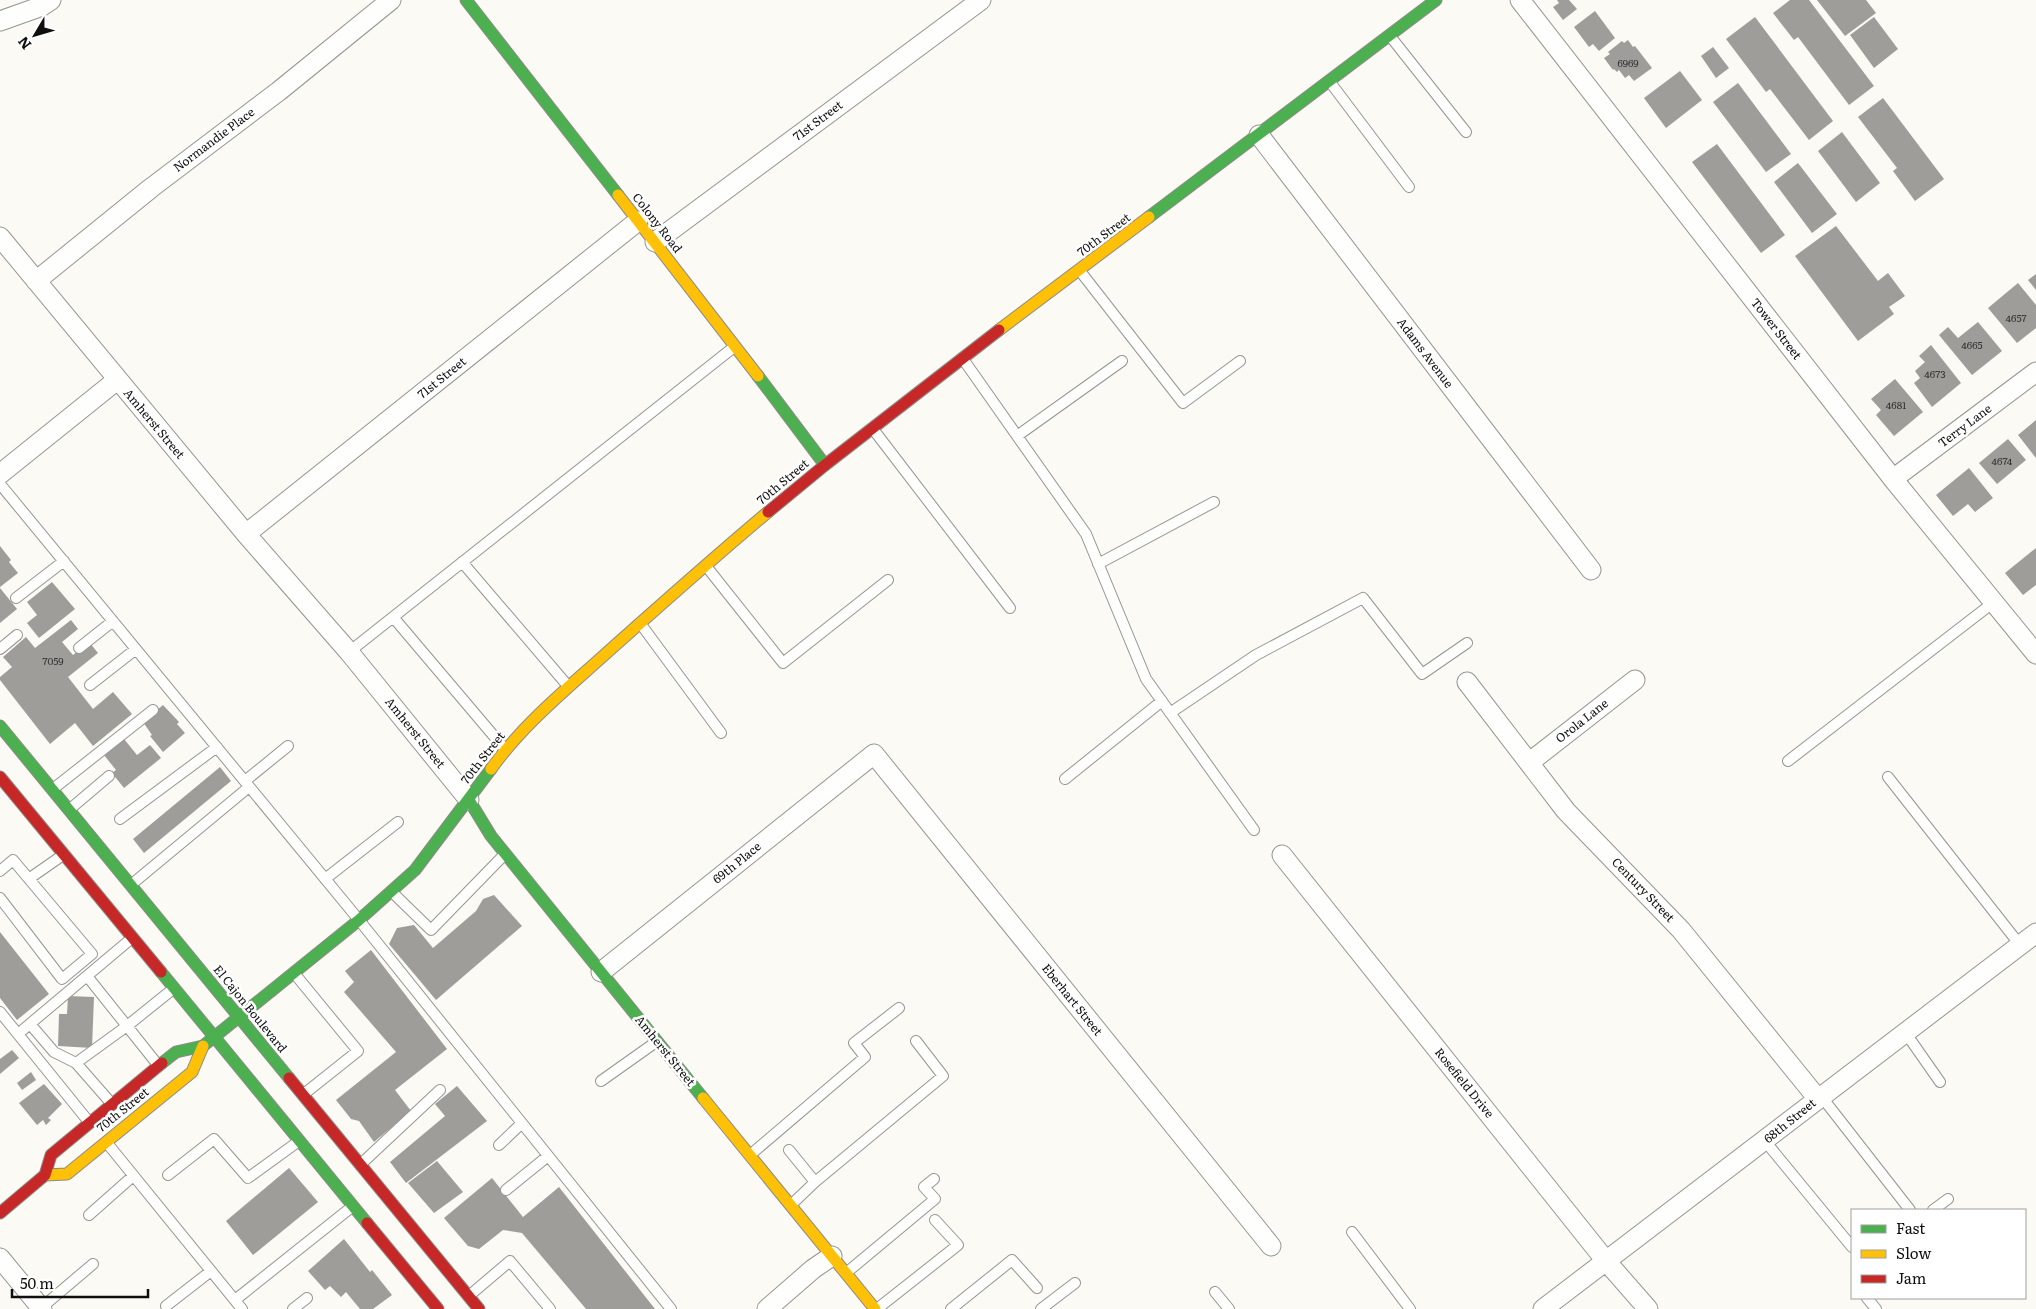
<svg xmlns="http://www.w3.org/2000/svg" width="2036" height="1309" font-family="Literata,serif">
	<rect width="100%" height="100%" fill="#fbfaf4"/>
	<path fill="#9f9d99" d="M1557 0H1569L1577 9 1563 20 1553 7 1559 3Z
		M1790 0H1809L1874 86 1849 105 1798 37 1794 40 1773 13Z
		M1817 0H1866L1876 13 1845 36Z
		M1595 11 1615 38 1599 51 1593 44 1589 47 1574 27Z
		M1755 17 1833 121 1809 140 1770 89 1766 92 1726 39Z
		M1874 17 1898 49 1874 68 1850 35Z
		M1628 40 1633 47 1635 46 1652 68 1634 81 1629 75 1625 78 1619 70 1617 72 1614 69 1613 70 1604 58 1610 54 1608 52 1622 41 1624 43Z
		M1713 47 1729 68 1716 78 1701 56Z
		M1680 71 1702 100 1666 128 1644 98Z
		M1738 83 1791 154 1766 172 1713 102Z
		M1883 98 1944 179 1915 201 1893 171 1897 168 1858 117Z
		M1842 132 1880 183 1856 202 1818 151Z
		M1717 144 1785 235 1761 253 1692 162Z
		M1798 163 1837 214 1812 233 1774 182Z
		M1836 226 1878 281 1888 273 1905 296 1889 307 1894 314 1858 341 1795 256Z
		M2036 274V290L2028 280Z
		M2018 283 2036 305V328L2017 343 1988 308Z
		M1978 322 2002 351 1972 375 1939 335 1948 327 1958 338Z
		M1931 345 1961 383 1932 407 1914 383 1920 378 1915 371 1925 362 1919 356Z
		M1895 379 1923 412 1894 436 1876 415 1881 410 1871 399Z
		M2036 420V458L2018 435Z
		M2008 439 2026 460 1997 484 1979 463Z
		M1969 468 1993 498 1975 512 1968 504 1953 516 1936 495Z
		M0 546 11 560 9 562 18 573 0 587Z
		M2036 548V585L2023 595 2005 573Z
		M52 582 75 609 39 638 27 623 37 615 27 602Z
		M0 588 17 609 0 623Z
		M71 620 78 629 62 642 73 655 89 642 98 653 68 677 93 709 113 692 132 714 93 746 75 723 50 744 0 680V677L12 667 3 657 26 637 35 648Z
		M163 705 179 722 177 724 185 733 163 752 150 736 152 735 143 722Z
		M124 739 137 755 150 745 161 758 124 788 112 773 116 770 104 755Z
		M220 767 231 781 144 853 133 839Z
		M494 895 522 926 436 1000 389 944 397 928 414 925 433 948 476 911 483 899Z
		M0 932 49 994 17 1020 0 998Z
		M371 950 447 1049 395 1090 411 1111 374 1142 359 1121 351 1119 336 1100 396 1052 344 992 354 982 345 971Z
		M68 996 94 997 92 1048 58 1046 59 1014H67Z
		M12 1050 19 1058 0 1074V1059Z
		M31 1072 36 1080 22 1090 17 1083Z
		M44 1084 62 1104 48 1118 51 1120 46 1125 43 1120 37 1125 19 1103Z
		M457 1086 487 1121 406 1183 390 1162 445 1116 435 1104Z
		M437 1161 463 1192 434 1213 408 1183Z
		M289 1168 318 1202 253 1255 226 1221Z
		M492 1178 523 1217 559 1187 655 1309H586L522 1233 503 1230 479 1249 468 1246 444 1218Z
		M344 1239 370 1272 372 1270 392 1295 373 1309H360L346 1292 341 1297 330 1286 325 1290 308 1271Z"/>
	<g fill="none" stroke-linecap="round" stroke-linejoin="round">
		<defs>
			<path id="lane" d="M1390 36 1466 132
				M1330 82 1409 187
				M1080 271 1183 403 1240 361
				M963 359 1086 534 1146 679 1254 830
				M873 429 1010 608
				M1017 436 1122 361
				M0 484 359 920 671 1309
				M462 562 568 686
				M1098 564 1214 502
				M706 566 783 663 888 580
				M16 598 64 561
				M393 617 504 748
				M640 623 721 733
				M79 648 113 621
				M0 649 17 635
				M349 652 734 347
				M90 685 136 649
				M1170 713 1256 655 1363 598 1422 674 1467 643
				M1788 761 1994 602
				M1888 777 2020 945
				M1065 779 1162 701
				M245 781 288 746
				M53 789 153 710
				M70 809 109 776
				M120 819 217 747
				M0 871 13 860 92 954 62 979 0 898
				M30 878 63 855
				M325 879 398 822
				M132 884 249 787
				M393 893 431 930 504 855
				M294 973 358 1051 304 1094
				M87 976 158 1065
				M0 1012 89 1122
				M30 1024 54 1052 76 1063
				M1905 1032 1940 1082
				M18 1034 132 938
				M601 1081 656 1042
				M1821 1096 1910 1210
				M111 1103 76 1063 127 1026 173 989
				M1765 1141 1852 1247
				M107 1143 242 1309
				M499 1145 522 1123
				M789 1150 815 1182
				M750 1155 865 1057 854 1043 899 1008
				M361 1164 440 1090
				M168 1175 214 1139 248 1178 299 1141
				M506 1190 548 1156
				M791 1205 815 1182 943 1076 916 1041
				M1933 1210 1948 1199
				M89 1215 133 1176
				M1352 1232 1410 1309
				M846 1273 935 1199 924 1187 934 1179
				M1215 1292 1229 1309
				M470 1295 510 1261 550 1309
				M1867 1298 1876 1309
				M235 1300 353 1206
				M166 1306 211 1271
				M41 1308 93 1264
				M293 1309 307 1298
				M877 1309 958 1245 935 1220
				M951 1309 1012 1260 1037 1288
				M1041 1309 1075 1283"/>
			<path id="street" d="M1520 0 1893 479 2036 654
				M0 21 42 6 51 0
				M1259 135 1591 570
				M0 237 246 534 349 652 469 800
				M655 242 981 0
				M36 281 151 188 279 91 391 0
				M0 474 117 380
				M1893 479 2036 372
				M246 534 638 221
				M1467 682 1566 811 1681 930 1818 1099
				M1530 762 1635 680
				M1282 855 1606 1261 1648 1309
				M601 972 874 754 1271 1246
				M0 1258 42 1309
				M767 1309 813 1269 832 1256
				M1543 1309 2036 933"/>
			<path id="fast" d="M466 0 618 195
				M1149 217 1436 0
				M758 376 825 465
				M0 726 289 1078
				M469 800 491 836 703 1098
				M161 972 367 1223
				M162 1063 176 1052 203 1046 359 920 415 870 491 769"/>
			<path id="slow" d="M618 195 758 376
				M999 330 1149 217
				M491 769C521 727 563 692 601 658 657 608 712 559 768 512
				M703 1098 875 1309
				M45 1175 67 1174 192 1072 203 1046"/>
			<path id="jam" d="M768 512 825 465 999 330
				M0 777 161 972
				M289 1078 479 1309
				M0 1213 45 1175 51 1155 162 1063
				M367 1223 438 1309"/>
		</defs>
		<use href="#lane" stroke="#959592" stroke-width="12"/>
		<use href="#street" stroke="#959592" stroke-width="21"/>
		<use href="#fast" stroke="#8c8b89" stroke-width="13"/>
		<use href="#slow" stroke="#8c8b89" stroke-width="13"/>
		<use href="#jam" stroke="#8c8b89" stroke-width="13"/>
		<use href="#lane" stroke="#fefefd" stroke-width="10"/>
		<use href="#street" stroke="#fefefd" stroke-width="19"/>
		<use href="#fast" stroke="#4caf50" stroke-width="11"/>
		<use href="#slow" stroke="#ffc107" stroke-width="11"/>
		<use href="#jam" stroke="#c62828" stroke-width="11"/>
	</g>
	<g text-anchor="middle" stroke-width="5" stroke-linejoin="round" paint-order="stroke">
		<g font-size="10" fill="#333232">
			<text x="1628" y="67">6969</text>
			<text x="2016" y="322">4657</text>
			<text x="1972" y="349">4665</text>
			<text x="1935" y="378">4673</text>
			<text x="1896" y="409">4681</text>
			<text x="2002" y="465">4674</text>
			<text x="53" y="665">7059</text>
		</g>
		<g font-size="12" fill="#0f0f0f" stroke="#fff">
			<text transform="translate(818 121) rotate(-37)" y="4">71st Street</text>
			<text transform="translate(214 140) rotate(-37)" y="4">Normandie Place</text>
			<text transform="translate(657 223) rotate(52)" y="4">Colony Road</text>
			<text transform="translate(1104 235) rotate(-37)" y="4">70th Street</text>
			<text transform="translate(1776 329) rotate(52)" y="4">Tower Street</text>
			<text transform="translate(1425 353) rotate(53)" y="4">Adams Avenue</text>
			<text transform="translate(442 378) rotate(-39)" y="4">71st Street</text>
			<text transform="translate(154 424) rotate(50)" y="4">Amherst Street</text>
			<text transform="translate(1965 426) rotate(-37)" y="4">Terry Lane</text>
			<text transform="translate(783 482) rotate(-40)" y="4">70th Street</text>
			<text transform="translate(1582 721) rotate(-38)" y="4">Orola Lane</text>
			<text transform="translate(415 733) rotate(51)" y="4">Amherst Street</text>
			<text transform="translate(483 758) rotate(-52)" y="4">70th Street</text>
			<text transform="translate(737 863) rotate(-39)" y="4">69th Place</text>
			<text transform="translate(1643 890) rotate(46)" y="4">Century Street</text>
			<text transform="translate(1072 1000) rotate(51)" y="4">Eberhart Street</text>
			<text transform="translate(250 1009) rotate(51)" y="4">El Cajon Boulevard</text>
			<text transform="translate(665 1051) rotate(51)" y="4">Amherst Street</text>
			<text transform="translate(1464 1083) rotate(51)" y="4">Rosefield Drive</text>
			<text transform="translate(123 1110) rotate(-39)" y="4">70th Street</text>
			<text transform="translate(1790 1121) rotate(-39)" y="4">68th Street</text>
		</g>
	</g>
	<rect x="1851" y="1209" width="175" height="90" fill="#ffffff" stroke="#9f9f9f"/>
	<rect x="1861" y="1225" width="25" height="8" fill="#4caf50" stroke="#9f9f9f"/>
	<text x="1896" y="1234" font-size="15" fill="#0f0f0f">Fast</text>
	<rect x="1861" y="1250" width="25" height="8" fill="#ffc107" stroke="#9f9f9f"/>
	<text x="1896" y="1259" font-size="15" fill="#0f0f0f">Slow</text>
	<rect x="1861" y="1275" width="25" height="8" fill="#c62828" stroke="#9f9f9f"/>
	<text x="1896" y="1284" font-size="15" fill="#0f0f0f">Jam</text>
	<g transform="translate(35 35) rotate(232)" stroke="#ffffff" stroke-width="4" paint-order="stroke">
	<path d="M0-4L9 19L0 12L-9 19Z" fill="#0f0f0f"/>
	<text y="-8" font-size="14" font-weight="bold" text-anchor="middle" fill="#0f0f0f">N</text>
	</g>
	<path d="M12 1289v8h136v-8" fill="none" stroke="#0f0f0f" stroke-width="2.5"/>
	<text x="20" y="1289" font-size="15" fill="#0f0f0f" stroke="#ffffff" stroke-width="4" paint-order="stroke">50 m</text>
</svg>
